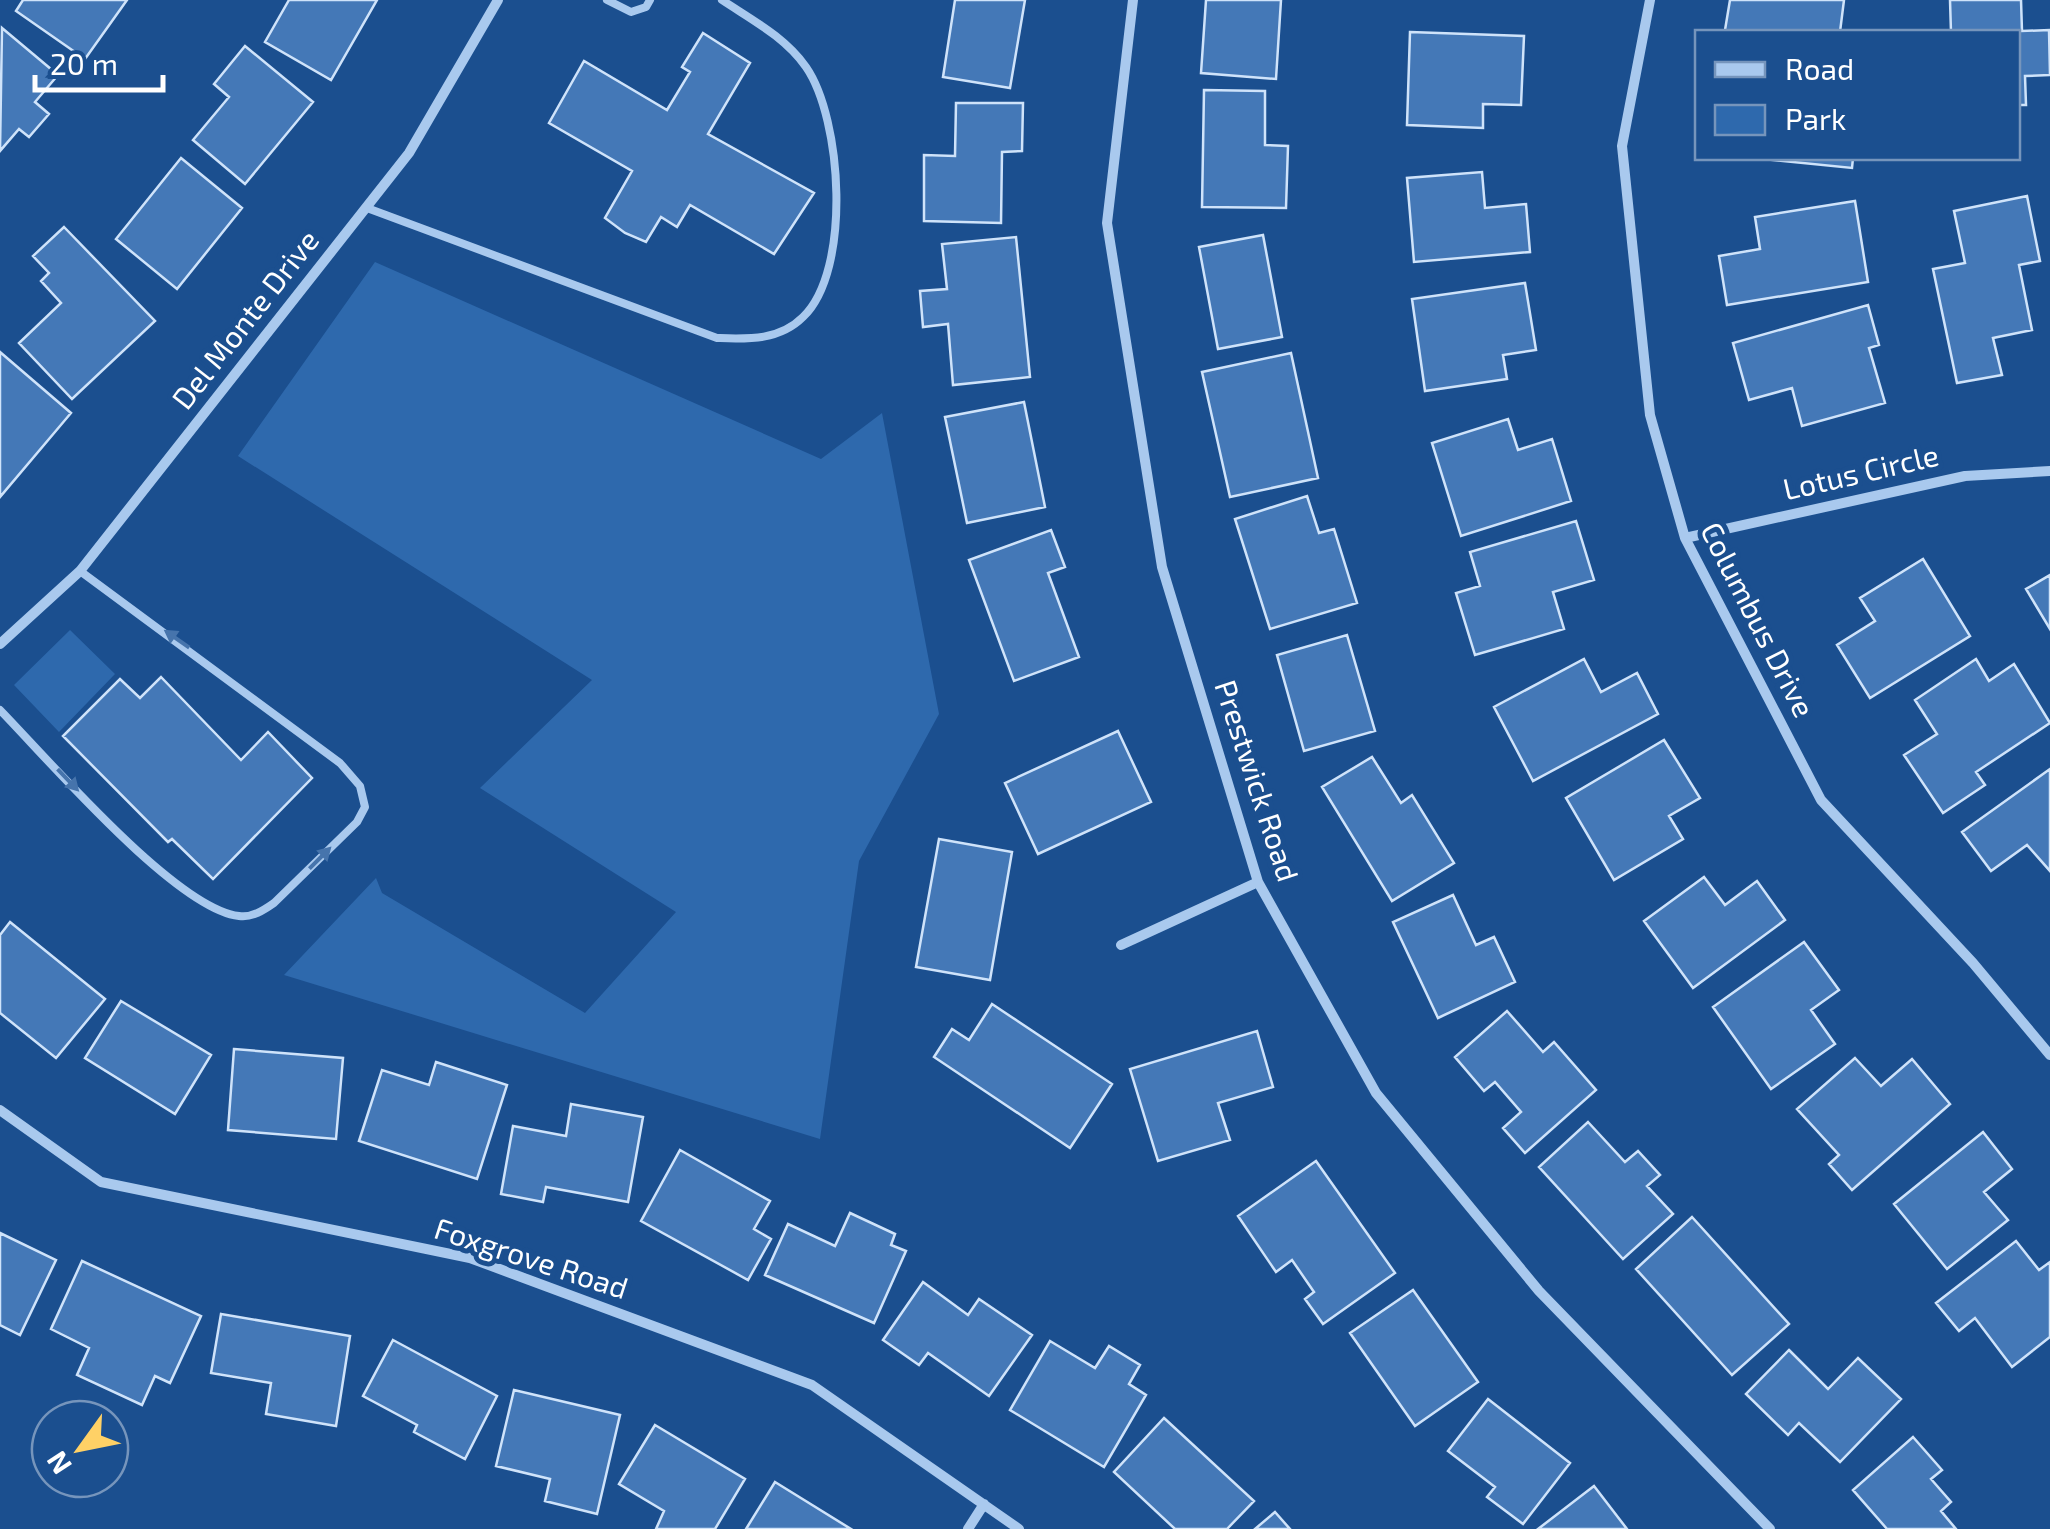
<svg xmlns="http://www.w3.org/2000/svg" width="2050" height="1529" font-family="'Exo 2',sans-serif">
	<rect width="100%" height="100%" fill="#1b4f8f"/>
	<path fill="#2e69ad" d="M375 262 821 459 882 413 939 714 859 861 820 1139 284 975 376 878 382 893 585 1013 676 912 480 788 592 680 238 456Z
		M70 630 115 674 59 732 14 685Z"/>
	<path fill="#4478b7" stroke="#cfe3fa" stroke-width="2.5" d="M23 0H127L85 59 16 11Z
		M289 0H377L331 80 265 42Z
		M955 0H1025L1010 88 943 77Z
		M1206 0H1281L1276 79 1201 73Z
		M1730 0H1844L1840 32 1725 30Z
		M1950 0H2021L2022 31 2049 30 2050 75 2025 76 2026 105H2018V32H1951Z
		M2 28 58 75 35 102 49 114 29 137 19 129 0 151Z
		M1410 32 1524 36 1521 105 1483 104V128L1407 125Z
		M703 33 750 63 708 134 814 193 774 254 690 205 677 227 661 217 646 242 625 233 605 218 632 171 549 123 584 61 667 110 690 72 682 67Z
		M245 46 313 102 245 184 193 140 229 97 214 84Z
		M1204 90 1265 91V145L1288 146 1286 208 1202 207Z
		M956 103H1023L1022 151 1002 152 1001 223 924 221V155L955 156Z
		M181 158 242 208 177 289 116 239Z
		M1754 158H1853L1852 168Z
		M1482 172 1485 208 1526 204 1530 252 1414 262 1407 178Z
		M2027 196 2040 261 2019 265 2032 330 1993 338 2002 375 1957 383 1933 269 1965 263 1954 211Z
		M1855 201 1868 282 1727 305 1719 256 1760 249 1755 217Z
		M64 227 155 321 72 399 19 343 61 303 41 281 49 273 33 256Z
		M1263 235 1282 337 1218 349 1199 247Z
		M1016 237 1030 377 953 385 948 324 923 327 920 291 947 289 942 244Z
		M1525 283 1536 350 1503 355 1507 379 1425 391 1412 299Z
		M1868 305 1879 345 1869 348 1885 403 1802 426 1792 388 1749 400 1733 343Z
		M0 352 71 413 0 497Z
		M1291 353 1318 478 1230 497 1202 372Z
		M1024 402 1045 507 967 523 945 417Z
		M1508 419 1518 450 1552 439 1571 501 1461 536 1432 443Z
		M1307 496 1319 533 1334 529 1357 603 1270 629 1235 519Z
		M1576 521 1594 580 1553 592 1564 629 1475 655 1456 593 1480 586 1470 552Z
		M1051 530 1065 567 1048 573 1079 657 1014 681 969 560Z
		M1923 559 1970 636 1870 698 1837 645 1875 621 1860 598Z
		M2050 575V629L2026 589Z
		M1347 635 1375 731 1304 751 1277 655Z
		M1584 659 1601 692 1637 673 1658 714 1533 781 1494 707Z
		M1976 659 1989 681 2014 664 2050 723 1976 772 1985 785 1943 813 1904 755 1937 734 1915 700Z
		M161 677 241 760 268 732 312 778 213 879 172 839 168 842 63 736 120 679 140 698Z
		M1118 731 1151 802 1038 854 1005 783Z
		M1664 740 1700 798 1669 816 1683 839 1614 880 1566 798Z
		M1372 757 1401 803 1412 795 1454 863 1392 901 1322 787Z
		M2050 769V871L2027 845 1991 871 1962 832Z
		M939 839 1012 852 990 980 916 967Z
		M1704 877 1725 905 1757 881 1785 920 1693 988 1644 921Z
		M1453 895 1476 945 1494 937 1515 982 1438 1018 1393 922Z
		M10 922 105 999 56 1058 0 1013V935Z
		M1804 942 1839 990 1811 1010 1835 1044 1771 1089 1713 1007Z
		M121 1001 211 1055 175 1114 85 1058Z
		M992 1004 1112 1084 1070 1148 934 1057 952 1029 969 1040Z
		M1507 1011 1543 1052 1554 1042 1596 1090 1525 1153 1503 1128 1521 1112 1495 1082 1484 1091 1455 1057Z
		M1257 1031 1273 1087 1218 1103 1230 1140 1158 1161 1130 1069Z
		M234 1049 343 1058 336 1139 228 1130Z
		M1855 1058 1881 1086 1912 1059 1950 1104 1852 1190 1829 1164 1839 1155 1797 1109Z
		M436 1062 507 1085 477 1179 359 1141 382 1070 429 1085Z
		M571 1104 643 1117 628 1202 546 1187 543 1202 501 1194 513 1126 566 1136Z
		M1588 1122 1625 1162 1638 1151 1660 1175 1647 1186 1673 1214 1623 1259 1539 1167Z
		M1983 1132 2012 1169 1984 1192 2008 1220 1947 1269 1894 1204Z
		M680 1150 770 1201 754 1229 771 1239 748 1280 641 1221Z
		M1316 1161 1395 1273 1323 1324 1305 1299 1314 1292 1292 1260 1276 1272 1238 1216Z
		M850 1213 895 1234 891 1245 906 1251 874 1323 765 1275 788 1224 835 1246Z
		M1692 1217 1789 1324 1732 1375 1636 1269Z
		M0 1233 56 1260 20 1335 0 1325Z
		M2016 1241 2039 1270 2050 1262V1337L2012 1367 1975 1318 1959 1331 1936 1303Z
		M82 1261 201 1316 170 1383 155 1376 142 1405 77 1375 89 1348 51 1329Z
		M923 1282 968 1315 979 1299 1032 1335 989 1396 928 1353 919 1365 883 1340Z
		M1413 1290 1478 1382 1415 1426 1350 1333Z
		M221 1314 350 1336 336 1426 266 1414 271 1383 211 1373Z
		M393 1340 497 1396 465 1459 414 1432 417 1425 363 1396Z
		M1050 1341 1095 1368 1109 1346 1140 1365 1129 1384 1146 1395 1104 1467 1010 1410Z
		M1789 1350 1828 1389 1858 1358 1901 1399 1840 1462 1799 1423 1788 1435 1746 1394Z
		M514 1390 620 1415 597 1514 545 1501 550 1479 496 1466Z
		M1488 1399 1570 1463 1523 1524 1487 1497 1495 1487 1448 1451Z
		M1164 1418 1254 1501 1227 1529H1175L1114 1472Z
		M655 1425 745 1479 715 1529H656L664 1511 619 1484Z
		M1913 1437 1942 1470 1931 1479 1951 1502 1941 1511 1956 1529H1887L1853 1490Z
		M775 1482 851 1529H746Z
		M1594 1486 1627 1529H1538Z
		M1275 1512 1290 1529H1255Z"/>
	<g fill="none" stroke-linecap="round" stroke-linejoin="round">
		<path stroke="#a9c9ee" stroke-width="8" d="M607 0 631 12 646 7 650 0
			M367 208 717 338C747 339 779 341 803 317 852 270 842 119 806 67 785 37 752 20 722 0
			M0 710C47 758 176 909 239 916 252 918 264 910 274 903L357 822 365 807 360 786 340 763 80 571"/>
		<path stroke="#a9c9ee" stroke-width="10" d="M1133 0 1107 223 1162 567 1258 882 1376 1093 1539 1291 1770 1529
			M1650 0 1622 146 1650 415 1685 538 1821 800 1973 963 2050 1055
			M1685 538 1965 476 2050 471
			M0 644 80 571 409 153 498 0
			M1121 945 1258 882
			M0 1110 101 1182 470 1258 812 1385 1019 1529
			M968 1529 984 1504"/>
	</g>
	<defs><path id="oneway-solid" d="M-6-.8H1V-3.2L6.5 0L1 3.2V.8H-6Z" transform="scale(2.5)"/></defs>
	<g fill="#4674ac">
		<use href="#oneway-solid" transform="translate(177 639) rotate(-145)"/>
		<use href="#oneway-solid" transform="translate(68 780) rotate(46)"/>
		<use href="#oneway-solid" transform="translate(320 858) rotate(-45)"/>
	</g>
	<g text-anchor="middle" stroke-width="10" stroke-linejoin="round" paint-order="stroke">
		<g font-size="30" fill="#fff" stroke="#1b4f8f">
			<text transform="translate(246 320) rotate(-52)" y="10">Del Monte Drive</text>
			<text transform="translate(1861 473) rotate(-13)" y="10">Lotus Circle</text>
			<text transform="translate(1757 620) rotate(63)" y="10">Columbus Drive</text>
			<text transform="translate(1256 781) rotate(72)" y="10">Prestwick Road</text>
			<text transform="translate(531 1259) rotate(18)" y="10">Foxgrove Road</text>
		</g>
	</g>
	<rect x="1695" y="30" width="325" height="130" fill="#1b4f8f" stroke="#7695bc" stroke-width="2.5"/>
	<rect x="1715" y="62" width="50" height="15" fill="#a9c9ee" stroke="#7695bc" stroke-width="2.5"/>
	<text x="1785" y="80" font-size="30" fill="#ffffff">Road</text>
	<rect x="1715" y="105" width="50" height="30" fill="#2e69ad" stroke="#7695bc" stroke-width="2.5"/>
	<text x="1785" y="130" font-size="30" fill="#ffffff">Park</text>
	<g transform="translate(80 1449) rotate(237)"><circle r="48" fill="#1b4f8f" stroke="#7695bc" stroke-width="2.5"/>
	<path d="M0-8L18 38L0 25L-18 38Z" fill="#ffd166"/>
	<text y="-15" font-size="28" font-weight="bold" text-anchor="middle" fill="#ffffff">N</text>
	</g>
	<path d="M35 75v15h128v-15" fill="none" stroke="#ffffff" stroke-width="5"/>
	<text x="50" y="75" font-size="30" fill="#ffffff" stroke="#1b4f8f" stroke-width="8" paint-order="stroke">20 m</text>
</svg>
